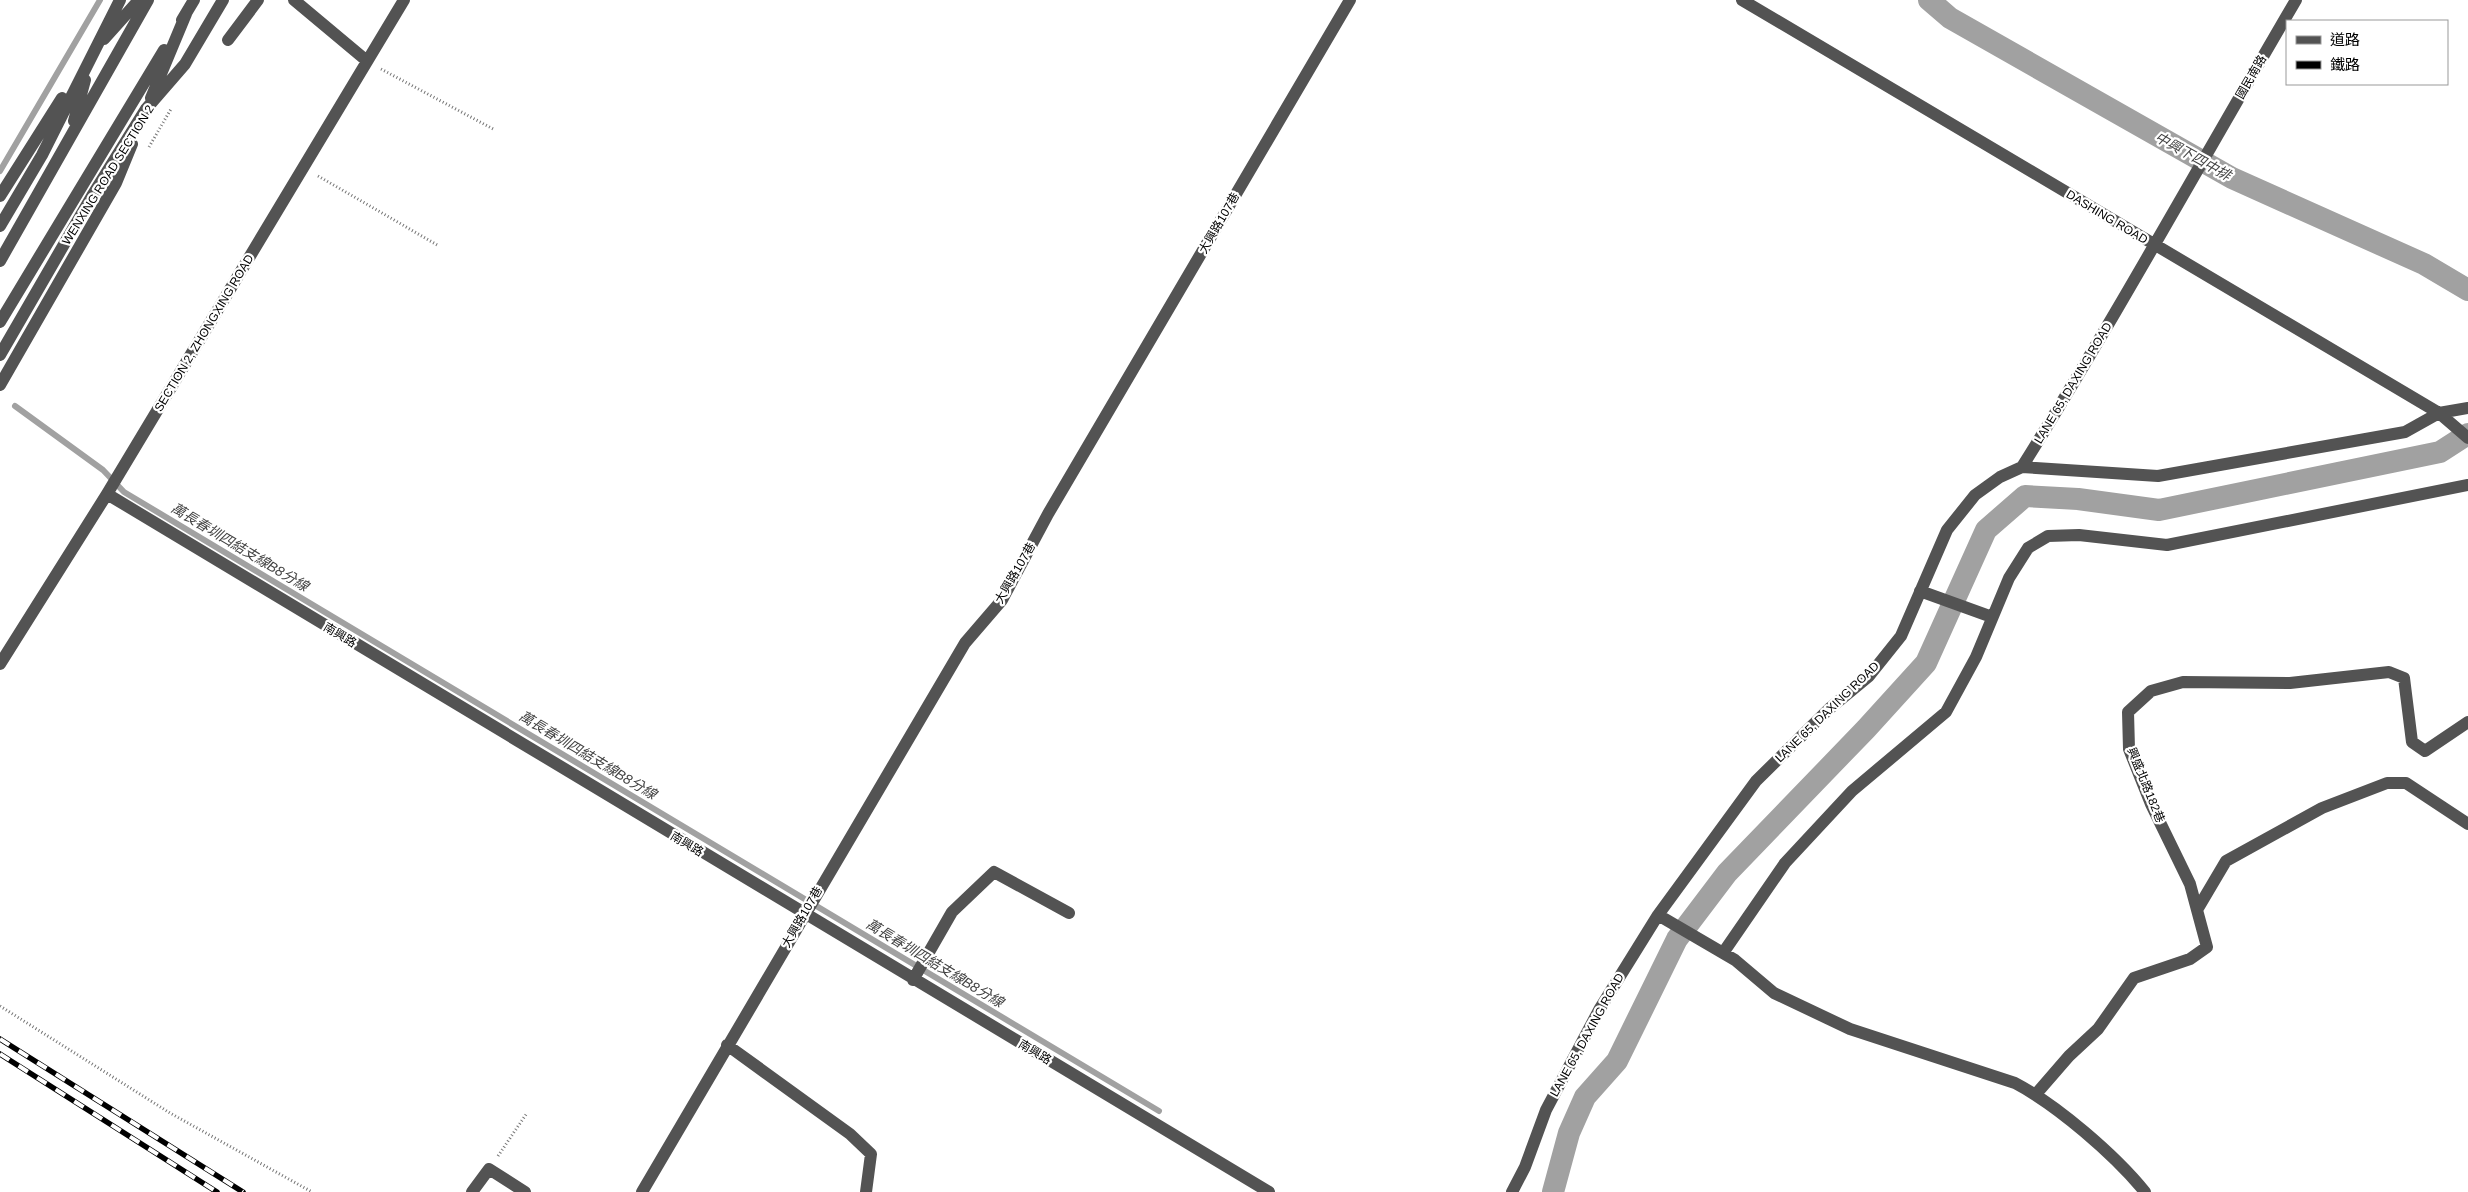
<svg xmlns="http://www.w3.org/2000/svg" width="2468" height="1192" font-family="Helvetica,'Noto Sans TC',sans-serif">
	<rect width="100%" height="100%" fill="#fff"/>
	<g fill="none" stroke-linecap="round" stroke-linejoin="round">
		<path stroke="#a1a1a1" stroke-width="6" d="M0 171 100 0
			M15 406 103 470 124 492 1159 1111"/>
		<path stroke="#a1a1a1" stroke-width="22" d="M1929 0 1950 18 2232 178 2424 264 2468 290
			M1553 1192 1569 1133 1585 1097 1617 1061 1677 939 1727 873 1866 729 1926 663 1986 530 2025 496 2078 499 2159 510 2440 452 2468 434"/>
		<path stroke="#757575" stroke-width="3" stroke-dasharray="1 2.5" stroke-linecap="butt" d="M381 69 495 130
			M149 147 171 109
			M318 176 439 246
			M0 1006 170 1113 312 1192
			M498 1156 527 1113"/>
		<path stroke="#535353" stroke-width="12" d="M294 0 367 61
			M1742 0 2439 413 2468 438
			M182 20 194 0
			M104 39 139 0
			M228 40 258 0
			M151 98 186 14
			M74 121 85 80
			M0 196 62 98
			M0 226 42 155 120 0
			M0 261 148 0
			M0 322 164 50
			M0 355 92 196 146 109 185 64 223 0
			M0 385 116 183 132 144
			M2022 467 2158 476 2405 432 2439 413 2468 408
			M107 494 1269 1192
			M1920 591 1992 617
			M0 664 107 494 404 0
			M2197 910 2226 861 2322 808 2387 783H2406L2468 824
			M1658 915 1735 960 1774 993 1850 1029 2015 1083C2057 1105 2115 1155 2145 1192
			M1723 953 1785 863 1852 791 1946 712 1976 657 2009 578 2028 548 2048 536 2079 535 2167 545 2468 485
			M913 980 952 912 994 872 1069 913
			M727 1045 850 1134 871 1154 866 1192
			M2036 1094 2069 1056 2098 1029 2134 978 2190 959 2207 947 2190 884 2151 804 2129 749 2128 712 2151 691 2183 682 2290 683 2389 672 2404 678 2412 742 2425 751 2468 722
			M472 1192 489 1169 525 1192
			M642 1192 965 643 1002 600 1048 514 1350 0
			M1512 1192 1525 1167 1546 1110 1599 1010 1658 915 1756 781 1829 709 1869 676 1901 636 1947 530 1975 495 2000 477 2022 467C2118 313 2205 155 2296 0"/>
		<defs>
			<path id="rail" d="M0 1039 243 1192
				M0 1054 217 1192"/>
		</defs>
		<use href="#rail" stroke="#000" stroke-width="5.5"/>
		<use href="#rail" stroke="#fff" stroke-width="4" stroke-dasharray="11" stroke-linecap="butt"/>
	</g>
	<g text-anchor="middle" stroke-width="4.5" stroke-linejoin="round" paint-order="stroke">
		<g font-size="12" fill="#000" stroke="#fff">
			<text transform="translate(2251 77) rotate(-60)" y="4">國民南路</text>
			<text transform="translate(108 175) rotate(-58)" y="4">WENXING ROAD SECTION 2</text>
			<text transform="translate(2107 217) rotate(31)" y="4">DASHING ROAD</text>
			<text transform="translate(1219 223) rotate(-60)" y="4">大興路107巷</text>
			<text transform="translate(204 333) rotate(-59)" y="4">SECTION 2, ZHONGXING ROAD</text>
			<text transform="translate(2073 383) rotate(-59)" y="4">LANE 65, DAXING ROAD</text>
			<text transform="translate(1015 573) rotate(-60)" y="4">大興路107巷</text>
			<text transform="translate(340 635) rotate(31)" y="4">南興路</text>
			<text transform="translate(1827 712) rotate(-44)" y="4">LANE 65, DAXING ROAD</text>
			<text transform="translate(2146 785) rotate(68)" y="4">興盛北路182巷</text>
			<text transform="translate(687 844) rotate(31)" y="4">南興路</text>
			<text transform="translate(802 917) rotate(-60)" y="4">大興路107巷</text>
			<text transform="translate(1587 1035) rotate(-61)" y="4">LANE 65, DAXING ROAD</text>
			<text transform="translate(1035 1052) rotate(31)" y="4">南興路</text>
		</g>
		<g font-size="14" font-style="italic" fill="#424242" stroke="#fff">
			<text transform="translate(2193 156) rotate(29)" y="5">中興下四中排</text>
			<text transform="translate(240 547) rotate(31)" y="5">萬長春圳四結支線B8分線</text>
			<text transform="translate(588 755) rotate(31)" y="5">萬長春圳四結支線B8分線</text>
			<text transform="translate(935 963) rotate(31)" y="5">萬長春圳四結支線B8分線</text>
		</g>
	</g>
	<rect x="2286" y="20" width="162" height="65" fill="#ffffff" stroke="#999999"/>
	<rect x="2296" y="36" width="25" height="8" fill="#535353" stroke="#999999"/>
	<text x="2330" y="45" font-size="15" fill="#000000">道路</text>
	<rect x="2296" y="61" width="25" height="8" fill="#000000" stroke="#999999"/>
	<text x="2330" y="70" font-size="15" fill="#000000">鐵路</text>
</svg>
